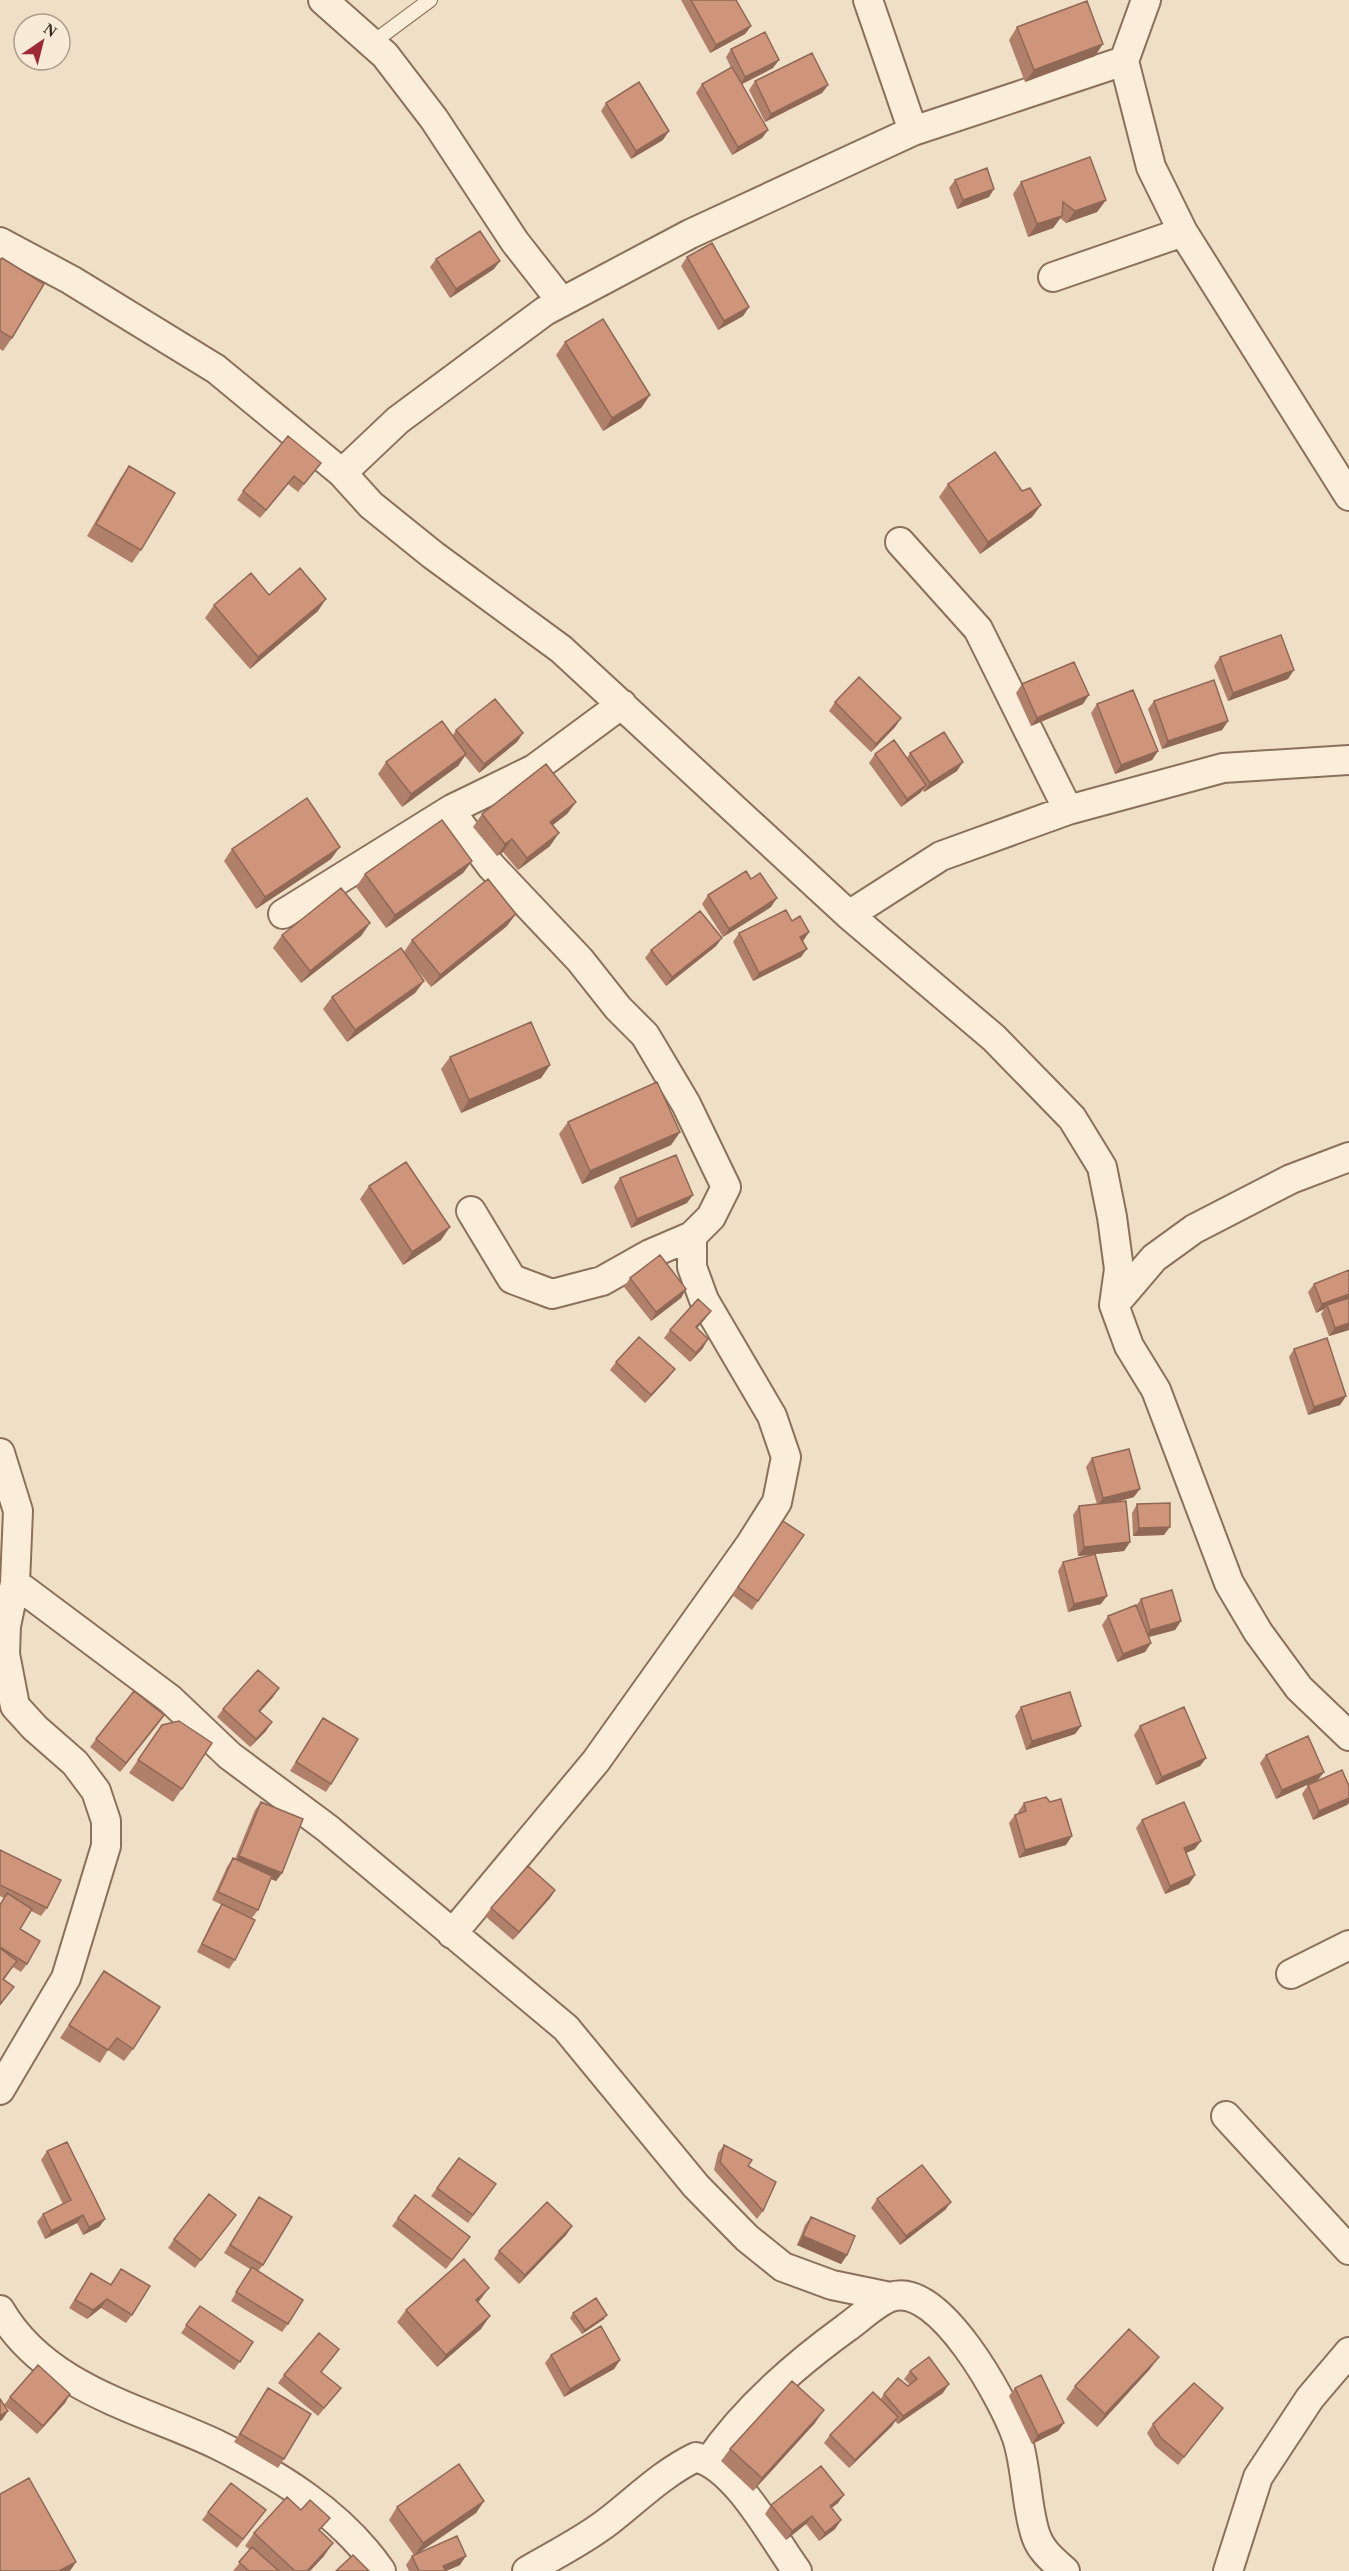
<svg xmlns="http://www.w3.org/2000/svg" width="1349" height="2571" font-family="Georgia,serif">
	<rect width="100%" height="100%" fill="#efdfc6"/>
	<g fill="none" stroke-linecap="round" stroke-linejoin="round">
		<defs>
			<path id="lane" d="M372 43 430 0"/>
			<path id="street" d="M323 0 385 55 434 119 515 242 562 302
				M868 0 913 131
				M1146 0 1124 61 1151 167 1183 232 1349 496
				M0 242 71 280 216 369 342 473 371 505 433 555 561 649 849 915 994 1038 1072 1118 1102 1167 1112 1217 1119 1269 1114 1305 1129 1346 1156 1390 1229 1583 1258 1632 1299 1688 1349 1736
				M1053 277 1183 232
				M342 473 398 420 545 311 690 234 913 131 1124 61
				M900 542 978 629 1068 810
				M283 914 452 809 534 769 622 704
				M849 915 941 856 1068 810 1223 768 1349 760
				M471 1211 512 1279 552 1294 602 1281 650 1254 692 1236
				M1114 1305 1154 1258 1194 1229 1291 1179 1349 1157
				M0 1453 18 1511 15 1583 6 1626 5 1654 15 1706 35 1728 75 1763 96 1791 106 1821V1846L66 1978 0 2090
				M15 1583 170 1699 230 1756 327 1828 566 2028 696 2186 747 2238 783 2267 832 2285 890 2297
				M452 1934 596 1761 750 1545 777 1502 786 1457 772 1416 704 1300 692 1267V1236L711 1217 726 1187 686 1104 645 1035 618 1008 580 960 491 866 458 821 452 809
				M1291 1974 1349 1945
				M1226 2116 1349 2250
				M0 2310C46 2389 140 2408 216 2444 279 2475 341 2513 381 2571
				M709 2461C745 2408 795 2365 846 2328 859 2319 876 2302 891 2297 939 2280 1005 2402 1017 2438 1027 2468 1026 2508 1036 2536 1041 2551 1054 2561 1065 2571
				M527 2571C554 2555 585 2540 610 2520 638 2498 663 2473 696 2457 737 2468 772 2537 797 2571
				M1228 2571 1258 2477 1310 2398 1349 2352"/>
		</defs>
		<use href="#lane" stroke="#8b705b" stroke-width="16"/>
		<use href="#street" stroke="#8b705b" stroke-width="32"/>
		<use href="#lane" stroke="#faedda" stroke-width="14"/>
		<use href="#street" stroke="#faedda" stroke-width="28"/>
	</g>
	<path fill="#b1806a" d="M681 0H736L751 26 745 34 710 53Z
		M1017 27 1095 56 1025 82 1009 40Z
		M731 49 773 68 742 84 768 130 762 138 732 155 696 93 702 84 731 68 726 57Z
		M755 81 828 85 822 93 765 122 749 90Z
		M606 103 663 140 631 159 601 111Z
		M955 180 989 197 957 209 949 188Z
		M1021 182 1106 200 1097 212 1066 223 1060 218 1053 228 1028 237 1013 194Z
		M687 257 749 307 743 316 718 330 681 266Z
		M436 259 494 269 450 298 430 267Z
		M0 261 12 338 3 351 0 349Z
		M565 342 650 395 641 408 603 431 556 355Z
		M321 463 298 492 288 484 260 518 237 500 243 491Z
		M129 466 141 550 132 563 87 536 120 479Z
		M948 484 1022 491 1041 505 1032 517 980 554 939 497Z
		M269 595 318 611 250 669 205 618 214 605Z
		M1220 657 1288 679 1228 701 1214 666Z
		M1022 684 1083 704 1031 726 1016 693Z
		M1154 701 1228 721 1222 730 1162 749 1148 709Z
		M835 702 901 718 895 727 871 752 829 711Z
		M1097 704 1158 751 1152 760 1115 774 1091 713Z
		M456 730 523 733 517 742 479 773 465 756 458 766 402 807 378 774 386 762 453 735Z
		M910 753 957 771 924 792 923 790 920 793 901 807 869 763 875 754 907 758Z
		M576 802 567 814 553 825 550 846 518 870 503 852 497 856 473 827 482 814Z
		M232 849 331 859 256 909 224 861Z
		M472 861 463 873 386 928 356 887 365 874Z
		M708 895 771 907 723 937 702 904Z
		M792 921 809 932 803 941 801 957 753 981 733 942 739 933Z
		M370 923 361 936 301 983 273 948 282 935Z
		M507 926 431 987 410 961 424 981 415 993 347 1042 323 1009 332 997 404 952 412 940Z
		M722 938 716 946 666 986 645 958 651 950Z
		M450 1057 550 1065 541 1078 461 1113 441 1069Z
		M568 1122 680 1132 671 1145 582 1184 559 1134Z
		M620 1178 687 1203 631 1228 614 1187Z
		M369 1186 441 1240 403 1265 360 1199Z
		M630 1278 686 1289 681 1298 651 1321 624 1287Z
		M1314 1284 1349 1330 1329 1336 1321 1314 1324 1309 1316 1313 1308 1292Z
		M705 1319 697 1328 703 1348 690 1362 664 1338 670 1330Z
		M1294 1349 1346 1396 1340 1405 1308 1415 1289 1357Z
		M616 1362 669 1377 645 1403 610 1370Z
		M1092 1458 1134 1497 1113 1503 1130 1542 1124 1551 1095 1554 1101 1604 1068 1612 1058 1571 1063 1562 1095 1554 1078 1556 1073 1515 1079 1506 1097 1504 1086 1467Z
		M1137 1504 1164 1535 1133 1536 1132 1513Z
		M783 1521 804 1535 752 1610 732 1595Z
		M1141 1599 1181 1621 1175 1630 1149 1637 1151 1643 1145 1652 1117 1662 1102 1625 1108 1616 1136 1606Z
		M279 1688 273 1697 260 1712 266 1731 250 1747 217 1717 223 1709Z
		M1021 1707 1081 1726 1075 1734 1026 1750 1015 1716Z
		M164 1715 120 1772 90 1747 96 1739Z
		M323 1718 331 1784 326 1792 290 1771Z
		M162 1725 182 1789 173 1802 129 1773Z
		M1140 1726 1206 1758 1200 1766 1156 1785 1134 1735Z
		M1266 1755 1318 1780 1276 1799 1260 1763Z
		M1308 1785 1347 1805 1313 1820 1302 1794Z
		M261 1802 282 1873 276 1881 271 1879 258 1910 252 1918 230 1908 235 1960 229 1969 197 1952 216 1913 222 1905 212 1900 227 1867 233 1858 235 1859 255 1810Z
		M1050 1802 1066 1845 1019 1858 1009 1823 1015 1815 1019 1814 1018 1812 1024 1803Z
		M1142 1820 1195 1849 1186 1853 1195 1875 1189 1884 1165 1894 1136 1828Z
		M0 1850 47 1908 41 1916 31 1911 20 1929 27 1964 21 1972 13 1967 4 1980 14 1987 0 2006V1904L4 1898 0 1896Z
		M555 1890 550 1898 513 1940 485 1916 491 1908Z
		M104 1971 133 2049 124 2061 108 2050 100 2063 60 2038Z
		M724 2145 748 2166 763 2211 757 2219 714 2170 718 2153Z
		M47 2151 105 2219 99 2227 83 2235 77 2223 45 2239 37 2222 43 2214 63 2204 41 2160Z
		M459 2158 496 2184 468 2223 431 2196Z
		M259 2197 263 2265 258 2271 288 2324 282 2332 231 2301 250 2269 224 2253Z
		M877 2199 951 2202 945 2210 900 2245 871 2208Z
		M236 2215 195 2268 168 2248 174 2239Z
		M811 2217 847 2255 841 2264 797 2245 805 2225Z
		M398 2218 470 2237 446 2269 392 2226Z
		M572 2226 566 2235 519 2284 494 2259 499 2251Z
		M121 2269 132 2315 126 2323 101 2308 87 2319 69 2308 91 2273 110 2285Z
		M480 2300 478 2303 481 2329 437 2367 397 2322 406 2310Z
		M200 2306 253 2342 234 2370 181 2333Z
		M573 2313 604 2319 582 2334 570 2318Z
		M339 2349 321 2372 341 2388 318 2416 278 2383 284 2375Z
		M551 2355 620 2360 614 2369 564 2397 545 2363Z
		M1150 2369 1097 2427 1066 2399 1075 2386Z
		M910 2371 943 2393 898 2424 895 2421 892 2426 849 2468 824 2443 830 2435 880 2400 884 2394 910 2385 904 2379Z
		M268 2388 284 2459 278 2468 234 2442Z
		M1015 2388 1064 2423 1058 2431 1032 2444 1009 2396Z
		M70 2394 65 2403 37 2434 4 2405 8 2411 0 2421V2399L4 2405 10 2397Z
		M1223 2408 1178 2465 1155 2446 1147 2433 1153 2424Z
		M815 2423 753 2491 721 2461 730 2449Z
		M484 2501 476 2513 417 2554 460 2565 446 2571H409L406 2565 412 2556 414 2555 389 2520 397 2507Z
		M838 2503 831 2508 841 2520 835 2529 819 2541 806 2524 786 2540 765 2514 771 2505Z
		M266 2510 237 2548 202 2520 208 2512Z
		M320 2532 324 2556 310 2571H233L250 2550 245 2546 254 2533Z"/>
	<path fill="#906856" d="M751 26 745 34 710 53 716 45Z
		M1103 44 1095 56 1025 82 1034 70Z
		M779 60 773 68 740 85 745 77Z
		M828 85 822 93 765 122 771 114Z
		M768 130 762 138 732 155 738 147Z
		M669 131 663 140 631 159 636 151Z
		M994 189 989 197 957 209 963 200Z
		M1106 200 1097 212 1066 223 1075 211Z
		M1062 216 1053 228 1028 237 1037 224Z
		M500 261 494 269 450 298 456 289Z
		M749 307 743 316 718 330 724 321Z
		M650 395 641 408 603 431 612 418Z
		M294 476 288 484 260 518 266 510Z
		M1041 505 1032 517 980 554 988 542Z
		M326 599 318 611 250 669 258 657Z
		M1294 670 1288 679 1228 701 1233 693Z
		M1089 695 1083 704 1031 726 1037 718Z
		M901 718 895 727 871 752 876 744Z
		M1228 721 1222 730 1162 749 1168 741Z
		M523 733 517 742 479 773 484 764Z
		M1158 751 1152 760 1115 774 1121 765Z
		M466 754 458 766 402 807 411 794Z
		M963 762 957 771 924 792 930 783Z
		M926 785 920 793 901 807 907 799Z
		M576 802 567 814 541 834 550 822Z
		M559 833 550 846 518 870 527 858Z
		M512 839 503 852 497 856 505 844Z
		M340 847 331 859 256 909 265 897Z
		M472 861 463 873 386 928 395 915Z
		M777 898 771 907 723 937 729 929Z
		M516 914 507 926 431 987 440 975Z
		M370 923 361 936 301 983 310 971Z
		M809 932 803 941 794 945 800 937Z
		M722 938 716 946 666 986 672 977Z
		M807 949 801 957 753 981 759 973Z
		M424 981 415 993 347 1042 355 1030Z
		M550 1065 541 1078 461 1113 469 1100Z
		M680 1132 671 1145 582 1184 590 1171Z
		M693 1195 687 1203 631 1228 637 1219Z
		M450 1227 441 1240 403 1265 412 1252Z
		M686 1289 681 1298 651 1321 656 1312Z
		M1349 1294V1300L1327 1305 1324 1309 1316 1313 1322 1304Z
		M711 1311 705 1319 690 1336 696 1327Z
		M1349 1323V1330L1329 1336 1335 1328Z
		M708 1339 703 1348 690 1362 696 1353Z
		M675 1369 669 1377 645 1403 651 1395Z
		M1346 1396 1340 1405 1308 1415 1314 1407Z
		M1140 1489 1134 1497 1097 1507 1103 1498Z
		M1170 1527 1164 1535 1133 1536 1139 1528Z
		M1130 1542 1124 1551 1078 1556 1084 1547Z
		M1107 1596 1101 1604 1068 1612 1074 1604Z
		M1181 1621 1175 1630 1145 1638 1150 1630Z
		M1151 1643 1145 1652 1117 1662 1123 1654Z
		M279 1688 273 1697 253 1719 259 1711Z
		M164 1715 158 1724 120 1772 126 1763Z
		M272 1722 266 1731 250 1747 256 1739Z
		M1081 1726 1075 1734 1026 1750 1032 1741Z
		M1206 1758 1200 1766 1156 1785 1162 1777Z
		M1324 1772 1318 1780 1276 1799 1282 1790Z
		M1349 1798V1803L1347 1805 1313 1820 1319 1811Z
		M1072 1836 1066 1845 1019 1858 1025 1850Z
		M1201 1841 1195 1849 1178 1857 1184 1848Z
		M239 1856 282 1873 276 1881 234 1864Z
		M1195 1875 1189 1884 1165 1894 1170 1886Z
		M555 1890 550 1898 513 1940 519 1932Z
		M951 2202 945 2210 900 2245 906 2236Z
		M83 2215 77 2223 45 2239 51 2231Z
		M105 2219 99 2227 83 2235 89 2227Z
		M572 2226 566 2235 519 2284 525 2275Z
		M803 2236 847 2255 841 2264 797 2245Z
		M489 2288 480 2300 467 2312 476 2300Z
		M107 2299 101 2308 87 2319 93 2310Z
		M607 2315 604 2319 582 2334 585 2330Z
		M490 2316 481 2329 437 2367 446 2355Z
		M1159 2357 1150 2369 1097 2427 1105 2414Z
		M620 2360 614 2369 564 2397 570 2389Z
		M949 2384 943 2393 898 2424 903 2416Z
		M70 2394 65 2403 37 2434 43 2426Z
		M824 2410 815 2423 753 2491 762 2478Z
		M8 2411 2 2420 0 2421V2416Z
		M898 2417 892 2426 849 2468 855 2460Z
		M1064 2423 1058 2431 1032 2444 1038 2435Z
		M844 2495 838 2503 824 2514 830 2506Z
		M484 2501 476 2513 414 2556 423 2543Z
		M812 2516 806 2524 786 2540 792 2531Z
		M841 2520 835 2529 819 2541 825 2533Z
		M333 2543 324 2556 310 2571H307Z
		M466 2556 460 2565 446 2571 443 2566Z
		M76 2562 70 2571H59Z"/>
	<path fill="#ce957b" stroke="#906856" stroke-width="1.5" d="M691 0H736L751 26 716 45Z
		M1087 1 1103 44 1034 70 1017 27Z
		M765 32 779 60 745 77 731 49Z
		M812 53 828 85 771 114 755 81Z
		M732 67 768 130 738 147 702 84Z
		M639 82 669 131 636 151 606 103Z
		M1090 157 1106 200 1075 211 1063 202 1062 216 1037 224 1021 182Z
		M987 168 994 189 963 200 955 180Z
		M480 231 500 261 456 289 436 259Z
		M712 243 749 307 724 321 687 257Z
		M2 258 44 284 12 338 0 331V261Z
		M603 319 650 395 612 418 565 342Z
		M288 436 321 463 304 484 294 476 266 510 243 491Z
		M995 452 1022 491 1030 488 1041 505 988 542 948 484Z
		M129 466 175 493 141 550 96 524Z
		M300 568 326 599 258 657 214 605 251 573 269 595Z
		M1281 635 1294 670 1233 693 1220 657Z
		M1074 662 1089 695 1037 718 1022 684Z
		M859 677 901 718 876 744 835 702Z
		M1214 680 1228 721 1168 741 1154 701Z
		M1133 690 1158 751 1121 765 1097 704Z
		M495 699 523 733 484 764 456 730Z
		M442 721 466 754 411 794 386 762Z
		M944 732 963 762 930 783 910 753Z
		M894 740 926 785 907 799 875 754Z
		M546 764 576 802 550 822 559 833 527 858 512 839 505 844 482 814Z
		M307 798 340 847 265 897 232 849Z
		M442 820 472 861 395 915 365 874Z
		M746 871 751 879 760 873 777 898 729 929 708 895Z
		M488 879 516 914 440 975 412 940Z
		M341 888 370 923 310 971 282 935Z
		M786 910 792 921 800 916 809 932 800 937 807 949 759 973 739 933Z
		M700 911 722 938 672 977 651 950Z
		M401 948 424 981 355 1030 332 997Z
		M531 1022 550 1065 469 1100 450 1057Z
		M657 1082 680 1132 590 1171 568 1122Z
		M676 1155 693 1195 637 1219 620 1178Z
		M406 1162 450 1227 412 1252 369 1186Z
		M660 1255 686 1289 656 1312 630 1278Z
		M1349 1270V1294L1322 1304 1314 1284Z
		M1349 1298V1323L1335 1328 1327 1305Z
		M698 1299 711 1311 696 1327 708 1339 696 1353 670 1330Z
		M639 1337 675 1369 651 1395 616 1362Z
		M1327 1338 1346 1396 1314 1407 1294 1349Z
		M1129 1449 1140 1489 1103 1498 1092 1458Z
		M1126 1501 1130 1542 1084 1547 1079 1506Z
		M1170 1503V1527L1139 1528 1137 1504Z
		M783 1521 804 1535 758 1601 738 1587Z
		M1095 1554 1107 1596 1074 1604 1063 1562Z
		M1172 1590 1181 1621 1150 1630 1141 1599Z
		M1136 1605 1151 1643 1123 1654 1108 1616Z
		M258 1670 279 1688 259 1711 272 1722 256 1739 223 1709Z
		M134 1691 164 1715 126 1763 96 1739Z
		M1070 1692 1081 1726 1032 1741 1021 1707Z
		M1184 1707 1206 1758 1162 1777 1140 1726Z
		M323 1718 358 1739 331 1784 296 1762Z
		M179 1721 212 1743 182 1789 138 1760 162 1725Z
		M1308 1736 1324 1772 1282 1790 1266 1755Z
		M1342 1770 1349 1786V1798L1319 1811 1308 1785Z
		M1046 1797 1050 1802 1061 1799 1072 1836 1025 1850 1015 1815 1026 1811 1024 1803Z
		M261 1802 303 1819 282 1873 239 1856Z
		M1184 1802 1201 1841 1184 1848 1195 1875 1170 1886 1142 1820Z
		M0 1850 61 1880 47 1908 0 1885Z
		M233 1858 272 1876 258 1910 218 1892Z
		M528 1866 555 1890 519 1932 491 1908Z
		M7 1893 32 1909 20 1929 40 1941 27 1964 0 1947V1905Z
		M222 1904 255 1920 235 1960 202 1944Z
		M0 1948 17 1961 3 1979 14 1987 0 2004Z
		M104 1971 160 2007 133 2049 117 2038 108 2050 69 2025Z
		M67 2142 105 2219 89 2227 83 2215 51 2231 43 2214 71 2200 47 2151Z
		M724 2145 752 2160 748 2166 776 2182 763 2211 720 2162Z
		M459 2158 496 2184 473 2215 437 2188Z
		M922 2165 951 2202 906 2236 877 2199Z
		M209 2194 236 2215 201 2260 174 2239Z
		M415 2195 470 2237 452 2260 398 2218Z
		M259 2197 292 2217 263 2265 230 2245Z
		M547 2202 572 2226 525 2275 499 2251Z
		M811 2217 855 2236 847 2255 803 2236Z
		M464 2259 489 2288 476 2300 490 2316 446 2355 406 2310Z
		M252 2267 303 2300 288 2324 236 2292Z
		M121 2269 150 2286 132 2315 107 2299 93 2310 75 2300 91 2273 111 2285Z
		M596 2298 607 2315 585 2330 573 2313Z
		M200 2306 253 2342 240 2362 186 2325Z
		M601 2326 620 2360 570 2389 551 2355Z
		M1129 2329 1159 2357 1105 2414 1075 2386Z
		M319 2333 339 2349 321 2372 341 2388 324 2408 284 2375Z
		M929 2357 949 2384 903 2416 884 2394 898 2378 908 2386 917 2379 910 2371Z
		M38 2365 70 2394 43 2426 10 2397Z
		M1041 2375 1064 2423 1038 2435 1015 2388Z
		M792 2381 824 2410 762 2478 730 2449Z
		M1194 2383 1223 2408 1184 2457 1161 2438 1153 2424Z
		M268 2388 311 2414 284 2459 240 2434Z
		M873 2392 898 2417 855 2460 830 2435Z
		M0 2399 8 2411 0 2416Z
		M459 2464 484 2501 423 2543 397 2507Z
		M821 2466 844 2495 830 2506 841 2520 825 2533 812 2516 792 2531 771 2505Z
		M29 2478 76 2562 59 2571H0V2494Z
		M231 2483 266 2510 243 2539 208 2512Z
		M287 2497 301 2510 310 2500 330 2518 319 2530 333 2543 307 2571H295L254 2533Z
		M457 2536 466 2556 443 2566 446 2571H419L412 2556Z
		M252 2547 279 2571H249L239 2562Z
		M353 2555 369 2571H336Z"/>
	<g transform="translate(42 42) rotate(35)"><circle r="28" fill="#f7ead6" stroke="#ac9d8d" stroke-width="1.5"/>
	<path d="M0-4.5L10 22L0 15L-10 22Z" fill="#9c2936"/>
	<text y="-9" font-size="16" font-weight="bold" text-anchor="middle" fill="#3b2a1f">N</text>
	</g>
</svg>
